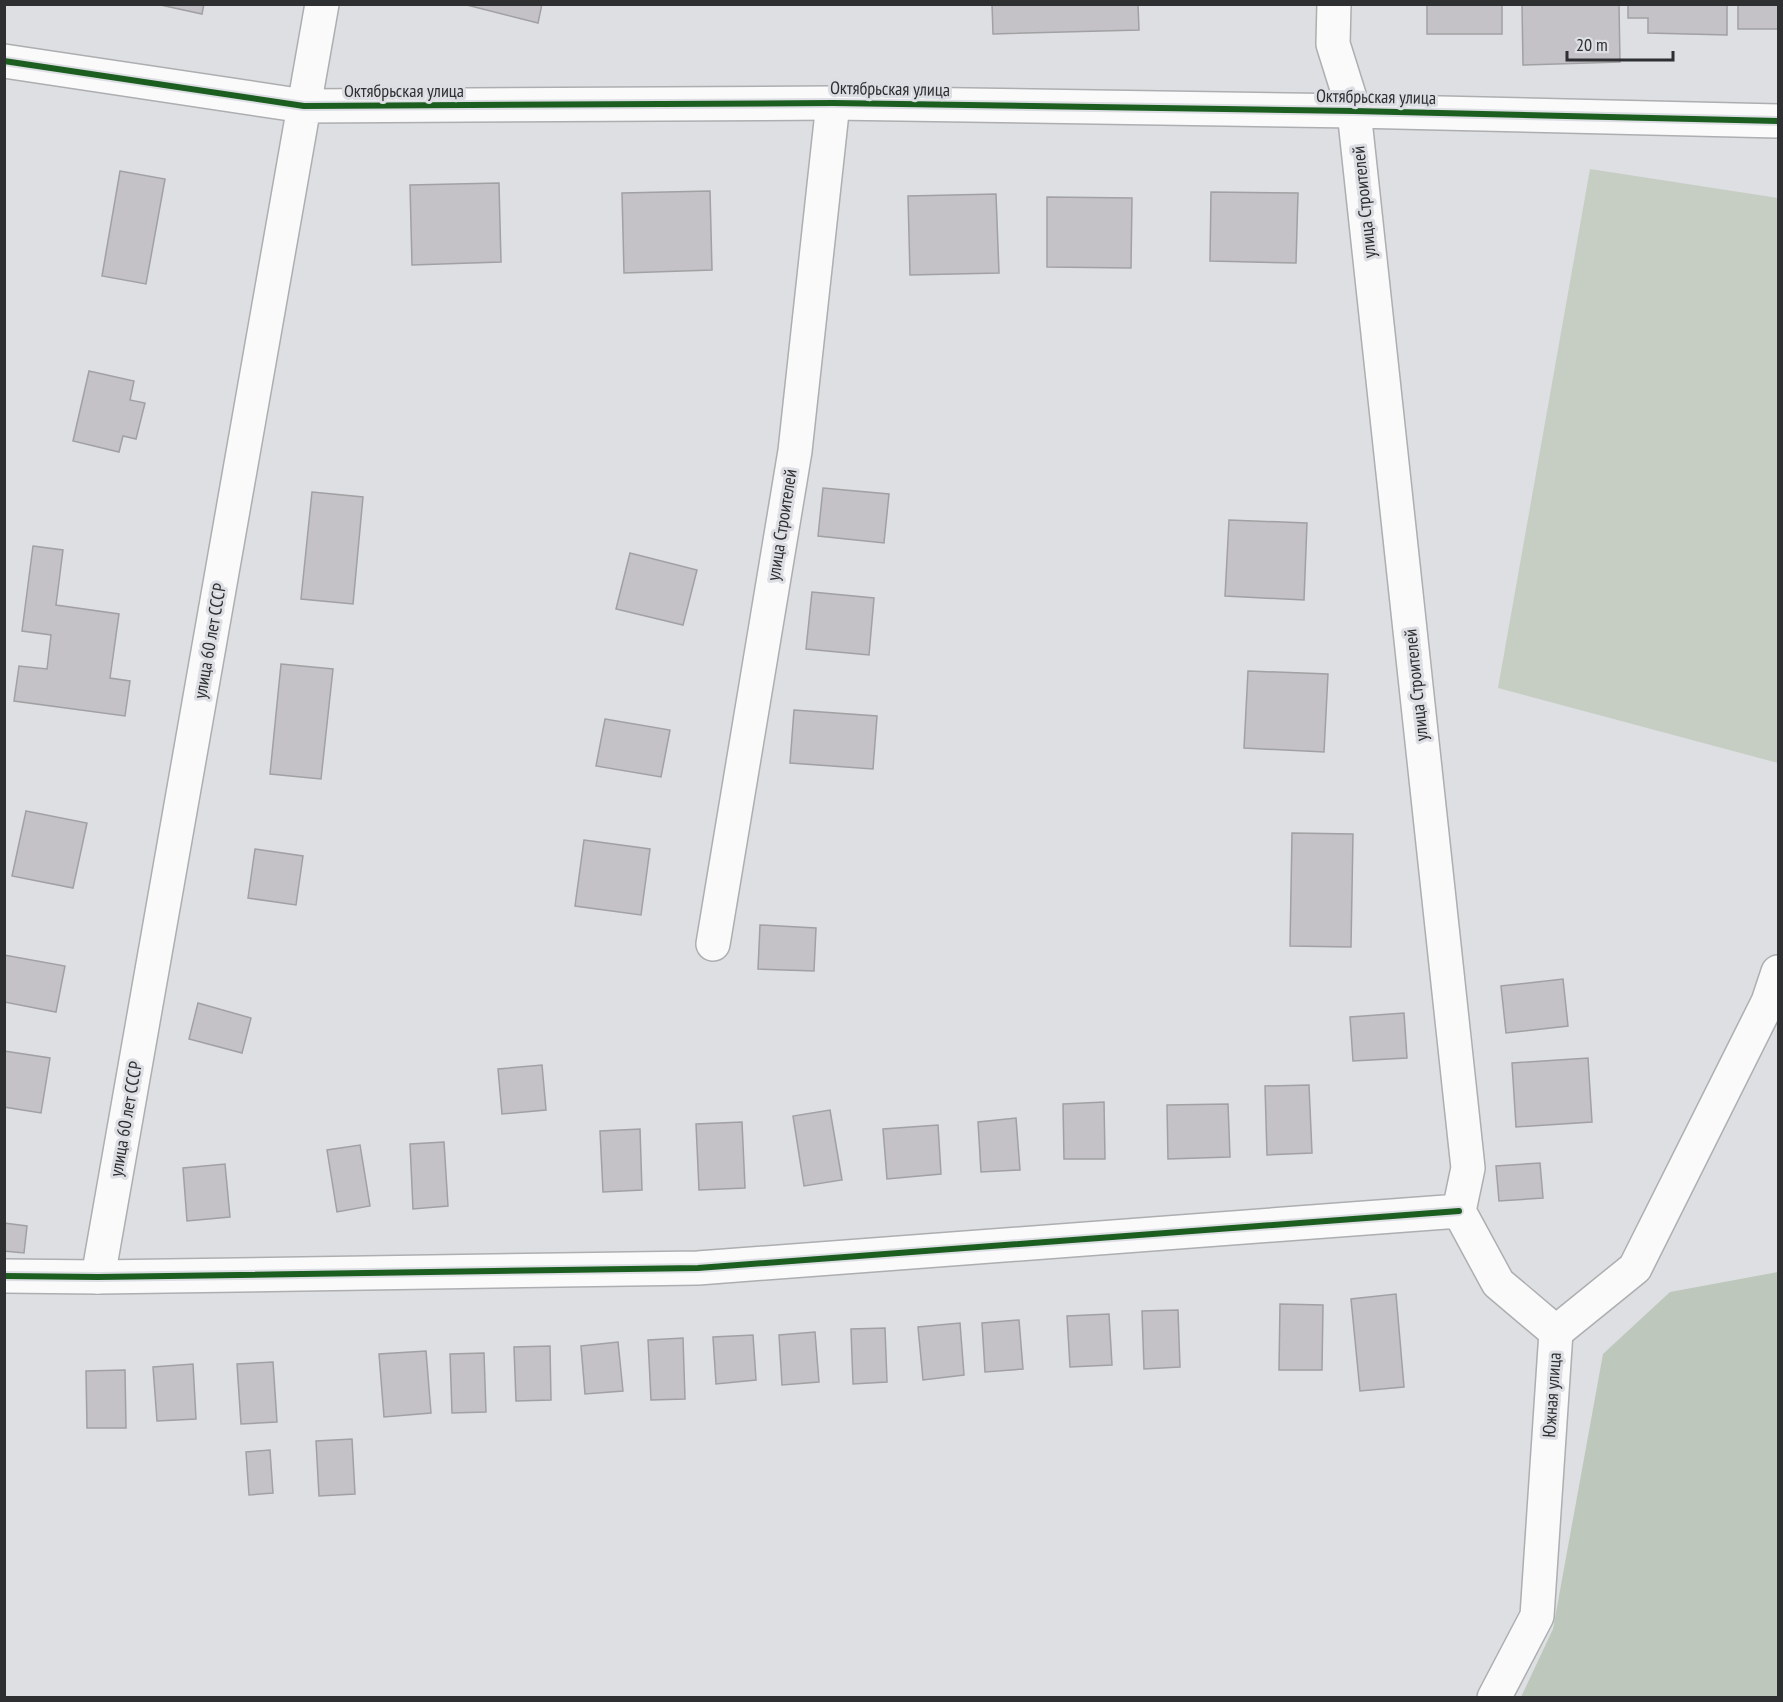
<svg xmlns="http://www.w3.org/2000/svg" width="1783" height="1702" font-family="'PT Sans Narrow',sans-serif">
	<rect width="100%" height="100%" fill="#dddfe2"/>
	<path fill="#c6cec4" d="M1590 169 1778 198V763L1498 688Z"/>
	<path fill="#bec7bb" d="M1778 1272V1697H1521L1553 1629 1603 1354 1670 1292Z"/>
	<path fill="#c4c1c7" stroke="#a1a1a3" stroke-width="1.5" d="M156 4H204L202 14Z
		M463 4H542L538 23Z
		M992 4H1138L1139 30 993 34Z
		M1427 4H1502V34H1427Z
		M1522 4H1619L1620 62 1523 65Z
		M1628 4H1727V35L1648 33V18H1628Z
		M1738 4H1778V29H1738Z
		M120 171 165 179 146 284 102 276Z
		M499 183 501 262 412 265 410 185Z
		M710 191 712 270 624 273 622 193Z
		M1211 192 1298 193 1296 263 1210 261Z
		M996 194 999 273 910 275 908 196Z
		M1047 197 1132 198 1131 268 1047 267Z
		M89 371 134 381 130 400 145 403 136 439 123 436 119 452 73 441Z
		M823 488 889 494 884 543 818 536Z
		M312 492 363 497 353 604 301 599Z
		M1229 520 1307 523 1304 600 1225 596Z
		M33 546 63 550 56 605 119 614 110 678 130 681 125 716 14 701 19 666 47 669 51 635 22 631Z
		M630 553 697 570 683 625 616 609Z
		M812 592 874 598 869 655 806 649Z
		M281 664 333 669 321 779 270 774Z
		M1248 671 1328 674 1324 752 1244 748Z
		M794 710 877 716 873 769 790 763Z
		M605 719 670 730 661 777 596 766Z
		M26 811 87 823 73 888 12 876Z
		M1292 833 1353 834 1351 947 1290 946Z
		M584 840 650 849 641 915 575 906Z
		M255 849 303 856 296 905 248 898Z
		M760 925 816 928 814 971 758 969Z
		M4 955 65 966 56 1012 4 1002Z
		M1563 979 1568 1026 1506 1033 1501 986Z
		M198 1003 251 1018 242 1053 189 1039Z
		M1404 1013 1407 1058 1353 1061 1350 1017Z
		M4 1051 50 1058 41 1113 4 1107Z
		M1588 1058 1592 1122 1516 1127 1512 1063Z
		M542 1065 546 1110 502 1114 498 1069Z
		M1309 1085 1312 1153 1267 1155 1265 1086Z
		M1104 1102 1105 1159H1064L1063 1104Z
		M1228 1104 1230 1157 1168 1159 1167 1105Z
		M830 1110 842 1180 804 1186 793 1116Z
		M1016 1118 1020 1170 981 1172 978 1122Z
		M742 1122 745 1188 699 1190 696 1124Z
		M938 1125 941 1174 887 1179 883 1129Z
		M640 1129 642 1190 603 1192 600 1131Z
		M444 1142 448 1206 413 1209 410 1144Z
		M360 1145 370 1206 337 1212 327 1150Z
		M1540 1163 1543 1198 1499 1201 1496 1166Z
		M225 1164 230 1217 187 1221 183 1168Z
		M4 1223 27 1226 24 1253 4 1251Z
		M1396 1294 1404 1387 1360 1391 1351 1299Z
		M1280 1304 1323 1305 1322 1370H1279Z
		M1178 1310 1180 1367 1144 1369 1142 1311Z
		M1109 1314 1112 1365 1070 1367 1067 1316Z
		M1019 1320 1023 1369 985 1372 982 1323Z
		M960 1323 964 1375 923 1380 918 1327Z
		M885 1328 887 1382 853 1384 851 1329Z
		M815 1332 819 1382 782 1385 779 1335Z
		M753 1335 756 1380 716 1384 713 1337Z
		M683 1338 685 1399 651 1400 648 1340Z
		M618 1342 623 1391 585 1394 581 1346Z
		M550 1346 551 1400 516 1401 514 1347Z
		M426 1351 431 1413 384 1417 379 1354Z
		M484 1353 486 1412 452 1413 450 1354Z
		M273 1362 277 1422 241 1424 237 1364Z
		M193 1364 196 1419 157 1421 153 1367Z
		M125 1370 126 1428H87L86 1371Z
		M352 1439 355 1494 319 1496 316 1441Z
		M270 1450 273 1493 249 1495 246 1452Z"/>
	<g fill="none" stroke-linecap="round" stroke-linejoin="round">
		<defs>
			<path id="street" d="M1334 4 1333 44 1354 111 1468 1168 1459 1211 1498 1283 1556 1332
				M4 61 304 106
				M713 944 795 451 833 103
				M4 1276 98 1277 698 1268 1459 1211
				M1494 1698 1537 1616 1556 1332 1635 1268 1768 1002 1778 972"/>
			<path id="secondary" d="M304 106 833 103 1354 111 1778 121
				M98 1277 322 4"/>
		</defs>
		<use href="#street" stroke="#acaeb0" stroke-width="36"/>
		<use href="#secondary" stroke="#acaeb0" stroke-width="36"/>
		<use href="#street" stroke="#fafafb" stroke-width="33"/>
		<use href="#secondary" stroke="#fafafb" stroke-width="33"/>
		<defs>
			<path id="cycleway" d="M4 61 304 106 833 103 1354 111 1778 121
				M4 1276 98 1277 698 1268 1459 1211"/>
		</defs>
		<use href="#cycleway" stroke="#dcdee3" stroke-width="10"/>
		<use href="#cycleway" stroke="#1b5e20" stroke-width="6"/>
	</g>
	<g text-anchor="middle" stroke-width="6" stroke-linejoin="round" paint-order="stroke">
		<g font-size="18" fill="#2e2f31" stroke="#dcdee3">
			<text transform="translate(890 89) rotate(1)" y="6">Октябрьская улица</text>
			<text x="404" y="97">Октябрьская улица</text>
			<text transform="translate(1376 97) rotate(1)" y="6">Октябрьская улица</text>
			<text transform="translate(1364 202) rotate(-96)" y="6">улица Строителей</text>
			<text transform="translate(782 525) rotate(-81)" y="6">улица Строителей</text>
			<text transform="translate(210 641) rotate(-80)" y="6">улица 60 лет СССР</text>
			<text transform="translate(1416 685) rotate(-96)" y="6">улица Строителей</text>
			<text transform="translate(126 1119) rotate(-80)" y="6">улица 60 лет СССР</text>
			<text transform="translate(1552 1395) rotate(-86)" y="6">Южная улица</text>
		</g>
	</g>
	<rect width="1783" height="1702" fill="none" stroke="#2e2f31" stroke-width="12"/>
	<path d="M1567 51v9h106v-9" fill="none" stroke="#2e2f31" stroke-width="3"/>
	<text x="1576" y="51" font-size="18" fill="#2e2f31" stroke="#dcdee3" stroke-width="4.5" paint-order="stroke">20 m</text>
</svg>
